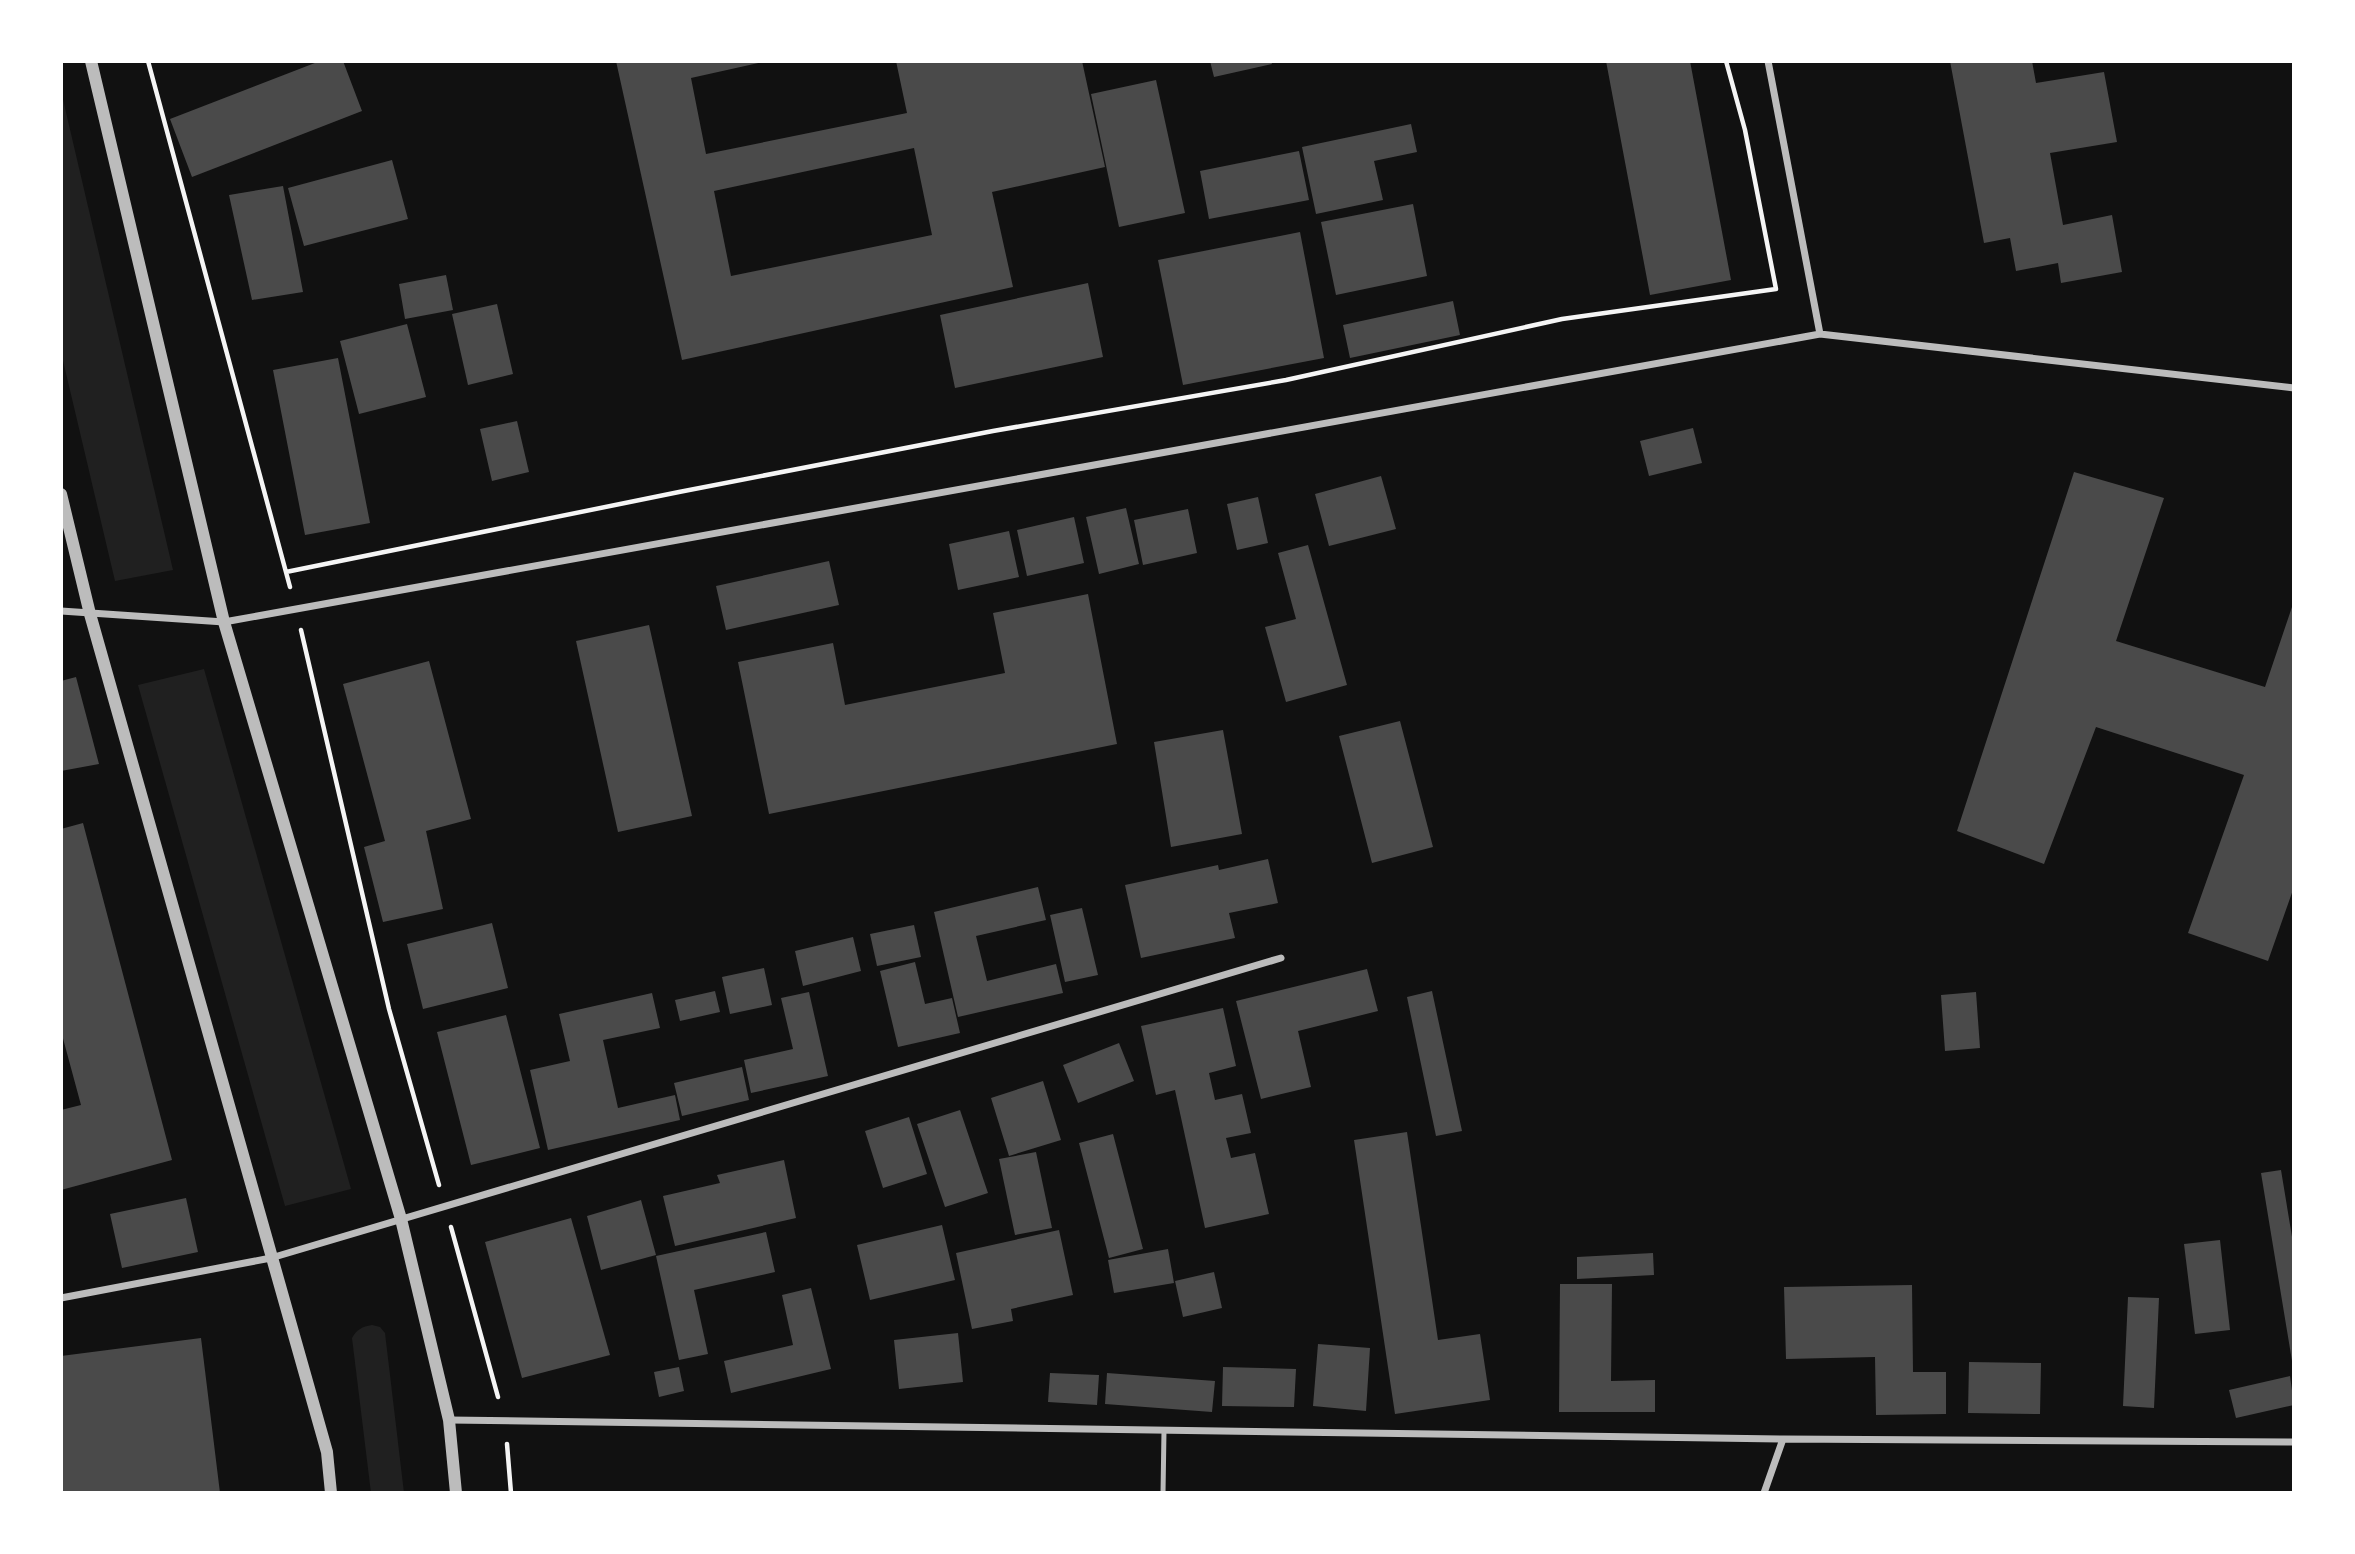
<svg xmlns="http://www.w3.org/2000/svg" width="2355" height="1554" font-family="Overpass,sans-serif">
	<rect width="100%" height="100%" fill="#111"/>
	<path fill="#202020" d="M61 91 173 570 115 581 61 352Z
		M204 669 351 1189 285 1206 138 685Z
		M372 1325 380 1327 385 1333 404 1493H371L352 1338C357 1329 362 1327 372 1325Z"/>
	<path fill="#4a4a4a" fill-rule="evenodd" d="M320 61H343L362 111 192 177 170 119Z
		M616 61H767L691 78 706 154 907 113 896 61H1082L1105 167 992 192 1013 287 682 360ZM914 148 932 235 731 276 714 191Z
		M1210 61H1271L1272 64 1214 77Z
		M1606 61H1690L1731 280 1650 295Z
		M1950 61H2032L2036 83 2104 72 2117 142 2050 153 2063 225 2112 215 2122 272 2061 283 2058 263 2016 271 2010 238 1984 243Z
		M1156 80 1185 213 1119 227 1091 94Z
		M1411 124 1417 152 1374 161 1383 200 1316 214 1302 147Z
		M1299 151 1309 200 1209 219 1200 171Z
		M392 160 408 219 304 246 288 188Z
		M283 186 303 292 252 300 229 195Z
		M1413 204 1427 276 1336 295 1321 222Z
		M1300 232 1324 358 1183 385 1158 260Z
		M446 275 453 310 405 319 399 284Z
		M1088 283 1103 357 955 388 940 315Z
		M1453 301 1460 335 1350 358 1343 325Z
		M497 304 513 374 468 385 452 314Z
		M407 324 426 397 359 414 340 341Z
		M338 358 370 523 305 535 273 370Z
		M517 421 529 472 492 481 480 429Z
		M1693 428 1702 463 1649 476 1640 441Z
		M2074 472 2164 498 2116 641 2265 687 2294 601V887L2268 961 2188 933 2244 775 2096 727 2044 864 1957 831Z
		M1381 476 1396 529 1329 546 1315 494Z
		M1258 497 1268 543 1237 550 1227 504Z
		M1126 508 1139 564 1099 574 1086 517Z
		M1188 509 1197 553 1143 565 1134 520Z
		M1074 517 1084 563 1027 576 1017 530Z
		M1009 531 1019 577 958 590 949 544Z
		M1308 545 1347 685 1286 702 1265 627 1296 619 1278 553Z
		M829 561 839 605 726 630 716 586Z
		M1088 594 1117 744 769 814 738 662 833 643 845 705 1005 673 993 613Z
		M649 625 692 816 618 832 576 641Z
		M429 661 471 819 426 831 443 909 383 922 364 847 385 841 343 684Z
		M76 677 99 764 61 771V681Z
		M1400 721 1433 847 1372 863 1339 736Z
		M1223 730 1242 834 1171 847 1154 742Z
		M83 823 172 1160 61 1190V1110L81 1105 61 1031V829Z
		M1268 859 1278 903 1229 913 1235 938 1141 958 1125 885 1218 865 1219 870Z
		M1038 887 1046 920 976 936 987 981 1056 964 1063 993 958 1017 934 912Z
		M1082 908 1098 975 1065 982 1050 915Z
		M492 923 508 988 423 1009 407 944Z
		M914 925 921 957 877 966 870 934Z
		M853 937 861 971 803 986 795 951Z
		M915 962 925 1004 952 998 960 1033 898 1047 880 971Z
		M764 968 772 1005 730 1014 722 977Z
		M1367 969 1378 1011 1298 1031 1311 1087 1261 1099 1236 1001Z
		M715 991 720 1012 680 1021 675 1000Z
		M1432 991 1462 1131 1436 1136 1407 997Z
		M809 992 828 1076 751 1093 744 1060 793 1049 781 998Z
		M1976 992 1980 1048 1945 1051 1941 995Z
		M652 993 660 1028 603 1040 618 1108 675 1095 680 1120 548 1150 530 1070 570 1061 559 1014Z
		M1223 1008 1236 1066 1209 1073 1215 1100 1242 1094 1251 1133 1226 1138 1231 1158 1255 1153 1269 1214 1205 1228 1175 1090 1156 1095 1141 1026Z
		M506 1015 540 1148 471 1165 437 1032Z
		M1119 1043 1134 1081 1078 1103 1063 1065Z
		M742 1067 749 1100 682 1116 674 1083Z
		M1043 1081 1061 1140 1009 1156 991 1098Z
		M960 1110 988 1193 945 1207 917 1124Z
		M909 1117 927 1174 883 1188 865 1131Z
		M1407 1132 1438 1340 1480 1334 1490 1400 1395 1414 1354 1140Z
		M1113 1134 1143 1249 1109 1258 1079 1143Z
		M1036 1152 1052 1228 1015 1235 999 1159Z
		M784 1160 796 1218 675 1246 663 1196 720 1183 717 1175Z
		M2281 1170 2294 1249 2292 1361 2261 1173Z
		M186 1198 198 1252 122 1268 110 1214Z
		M641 1200 656 1255 601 1270 587 1216Z
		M571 1218 610 1355 522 1378 485 1242Z
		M942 1225 955 1280 870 1300 857 1245Z
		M1059 1230 1073 1295 1011 1309 1013 1321 972 1329 956 1253Z
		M766 1232 775 1272 694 1290 708 1354 679 1360 656 1256Z
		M2220 1240 2230 1330 2195 1334 2184 1244Z
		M1168 1249 1174 1283 1114 1293 1108 1260Z
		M1653 1253 1654 1275 1577 1279V1257Z
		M1214 1272 1222 1308 1183 1317 1175 1281Z
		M1560 1284H1612L1611 1381 1655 1380V1412H1559Z
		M1912 1285 1913 1372H1946V1414L1876 1415 1875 1357 1786 1359 1784 1287Z
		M811 1288 831 1369 731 1393 724 1361 793 1345 782 1295Z
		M2128 1297 2159 1298 2154 1408 2123 1406Z
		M958 1333 963 1382 899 1389 894 1340Z
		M201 1338 220 1493H61V1356Z
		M1318 1344 1370 1348 1366 1411 1313 1406Z
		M1969 1362 2041 1363 2040 1414 1968 1413Z
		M679 1367 684 1391 659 1397 654 1372Z
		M1223 1367 1296 1369 1294 1407 1222 1406Z
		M1050 1373 1099 1375 1097 1405 1048 1402Z
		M1107 1373 1215 1381 1212 1412 1105 1404Z
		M2290 1376 2294 1405 2236 1418 2229 1390Z"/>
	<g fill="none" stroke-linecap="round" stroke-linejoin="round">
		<path stroke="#f5f5f5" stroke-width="4.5" d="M148 61 290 587
			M286 572 679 492 993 431 1286 380 1562 319 1776 289 1745 130 1726 61
			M301 630 389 1009 439 1185
			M451 1227 498 1397
			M507 1444 511 1493"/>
		<path stroke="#bcbcbc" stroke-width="5" d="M1163 1493 1164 1431"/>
		<path stroke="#bcbcbc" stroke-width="7" d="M1768 61 1820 334
			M61 611 224 622 1820 334 2294 388
			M61 1298 271 1258 1281 958
			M449 1420 1783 1439 2294 1442
			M1764 1493 1783 1439"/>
		<path stroke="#bcbcbc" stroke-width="12" d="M91 61 224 622 401 1219 449 1420 456 1493
			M61 494 90 614 327 1452 331 1493"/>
	</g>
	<rect width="2355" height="1554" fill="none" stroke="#ffffff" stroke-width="126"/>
</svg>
